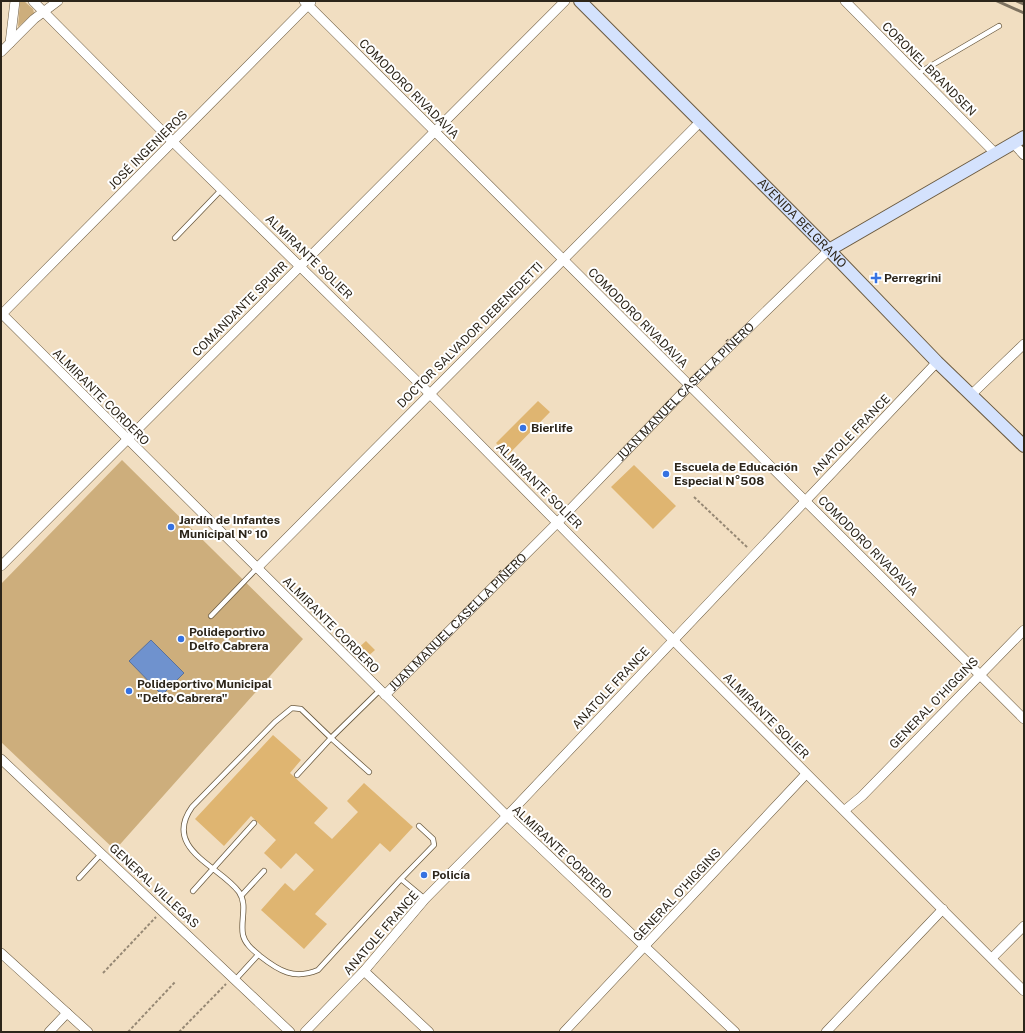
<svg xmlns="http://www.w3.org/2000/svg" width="1025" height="1033" font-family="'Public Sans',sans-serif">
	<rect width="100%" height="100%" fill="#f1dec1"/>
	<path fill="#cdae7c" d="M20 1H24L33 9 34 13 18 27Z
		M122 460 303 639 115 850 1 742V584Z"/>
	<path fill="#6f92ce" stroke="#5b7198" d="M151 640 184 673 162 695 129 661Z"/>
	<path fill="#dfb571" d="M538 401 550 412 508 455 496 443Z
		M634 465 676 506 653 529 611 487Z
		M366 641 375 650 366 658 357 649Z
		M273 735 301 760 290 773 328 808 314 823 332 839 358 812 347 801 364 783 413 827 390 852 380 843 315 914 327 924 304 949 261 910 285 883 294 891 314 870 296 853 281 869 264 853 276 840 251 816 224 846 195 819Z"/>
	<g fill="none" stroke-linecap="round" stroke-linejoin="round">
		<defs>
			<path id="lane" d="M917 74 999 26
				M175 238 222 189
				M211 616 257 568
				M380 690 331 738 301 709 292 708 275 722 192 807C162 849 220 866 239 892 248 905 240 921 243 935 245 944 253 950 260 956 279 971 294 980 318 970L401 879 425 899
				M297 775 331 738 369 772
				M79 878 102 853
				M401 879 434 845 433 839 419 826
				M193 891 254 823
				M241 896 264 871
				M236 979 258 955"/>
			<g id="street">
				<path d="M33 1 173 142 429 393 684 651 1024 991"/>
				<path d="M304 1 1024 719"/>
				<path d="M845 1 995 153"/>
				<path d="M10 43 15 1"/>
				<path d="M1 52 34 19 58 1"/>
				<path d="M1013 143 1024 155"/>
				<path d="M1 313 507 816 735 1032"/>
				<path d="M1 315 311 2"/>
				<path d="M972 394 1024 344"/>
				<path d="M1 566 565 1"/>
				<path d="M257 568 701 121"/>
				<path id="s1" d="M385 695 558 522 689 386 829 250"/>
				<path d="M1 759 290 1032"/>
				<path d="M845 810 862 796 1024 630"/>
				<path d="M1 953 88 1032"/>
				<path d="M992 958 1024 926"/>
				<path d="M364 971 429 1032"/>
				<path d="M49 1032 67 1013"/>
				<path d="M305 1032 364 971 425 899 507 816 937 362"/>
				<path d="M564 1032 806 774"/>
				<path d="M826 1032 943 909"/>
			</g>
			<g id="secondary">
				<path id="s2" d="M580 1 829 250 937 362 1024 446"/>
				<path d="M829 250 1024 137"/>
			</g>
		</defs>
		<use href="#lane" stroke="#6a5a40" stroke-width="6"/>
		<use href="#street" stroke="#6a5a40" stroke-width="10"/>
		<use href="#secondary" stroke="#6a5a40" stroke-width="14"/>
		<path stroke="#968874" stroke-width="2" stroke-dasharray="3 2" stroke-linecap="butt" d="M694 497 748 548
			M103 973 156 917
			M128 1032 176 981
			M179 1032 226 984"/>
		<use href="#lane" stroke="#fff" stroke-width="4.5"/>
		<use href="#street" stroke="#fff" stroke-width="9"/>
		<use href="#secondary" stroke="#d4e2fd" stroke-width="12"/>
		<path stroke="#7e7260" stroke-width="3" d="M997 1 1024 13
			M1017 1 1024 4"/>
	</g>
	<g fill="#3672e1" stroke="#fff" stroke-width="1.5">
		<path d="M874 272h4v4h4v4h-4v4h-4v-4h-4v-4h4z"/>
		<circle cx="523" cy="428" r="4"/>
		<circle cx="666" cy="474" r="4"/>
		<circle cx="171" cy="527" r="4"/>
		<circle cx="181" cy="639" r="4"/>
		<circle cx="129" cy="691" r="4"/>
		<circle cx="424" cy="875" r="4"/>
	</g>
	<g text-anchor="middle" stroke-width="4" stroke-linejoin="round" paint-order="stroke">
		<g font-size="12" fill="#2c251a" stroke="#fff">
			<text transform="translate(929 69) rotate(45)" y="4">CORONEL BRANDSEN</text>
			<text transform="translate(409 89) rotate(45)" y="4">COMODORO RIVADAVIA</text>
			<text transform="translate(148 150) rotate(-45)" y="4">JOSÉ INGENIEROS</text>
			<text dy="4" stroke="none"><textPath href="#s2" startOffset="314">AVENIDA BELGRANO</textPath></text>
			<text transform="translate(309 257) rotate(44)" y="4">ALMIRANTE SOLIER</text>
			<text transform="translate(240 309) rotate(-45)" y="4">COMANDANTE SPURR</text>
			<text transform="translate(638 318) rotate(45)" y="4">COMODORO RIVADAVIA</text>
			<text transform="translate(470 335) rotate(-45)" y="4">DOCTOR SALVADOR DEBENEDETTI</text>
			<text dy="4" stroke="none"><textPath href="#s1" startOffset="427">JUAN MANUEL CASELLA PIÑERO</textPath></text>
			<text transform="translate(101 397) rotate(45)" y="4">ALMIRANTE CORDERO</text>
			<text transform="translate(851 435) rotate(-46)" y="4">ANATOLE FRANCE</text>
			<text transform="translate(539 486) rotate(45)" y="4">ALMIRANTE SOLIER</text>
			<text transform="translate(868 546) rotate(45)" y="4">COMODORO RIVADAVIA</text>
			<text dy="4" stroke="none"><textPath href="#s1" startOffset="103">JUAN MANUEL CASELLA PIÑERO</textPath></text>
			<text transform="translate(331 625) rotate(45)" y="4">ALMIRANTE CORDERO</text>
			<text transform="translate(611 688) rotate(-47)" y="4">ANATOLE FRANCE</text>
			<text transform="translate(934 703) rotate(-46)" y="4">GENERAL O'HIGGINS</text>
			<text transform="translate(766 716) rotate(45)" y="4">ALMIRANTE SOLIER</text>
			<text transform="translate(562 852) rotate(43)" y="4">ALMIRANTE CORDERO</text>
			<text transform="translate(154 886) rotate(43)" y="4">GENERAL VILLEGAS</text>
			<text transform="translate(677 895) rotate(-47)" y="4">GENERAL O'HIGGINS</text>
			<text transform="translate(381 933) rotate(-49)" y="4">ANATOLE FRANCE</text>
		</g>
		<g font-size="12" font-weight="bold" fill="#2c251a" stroke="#fff" text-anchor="start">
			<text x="884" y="282">Perregrini</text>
			<text x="531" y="432">Bierlife</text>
			<text x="674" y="471">Escuela de Educación<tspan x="674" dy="14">Especial N°508</tspan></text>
			<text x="179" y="524">Jardín de Infantes<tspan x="179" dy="14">Municipal Nº 10</tspan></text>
			<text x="189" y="636">Polideportivo<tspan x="189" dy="14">Delfo Cabrera</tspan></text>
			<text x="137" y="688">Polideportivo Municipal<tspan x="137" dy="14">"Delfo Cabrera"</tspan></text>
			<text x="432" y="879">Policía</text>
		</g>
	</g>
	<rect width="1025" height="1033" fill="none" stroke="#2c251a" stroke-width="4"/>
</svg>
